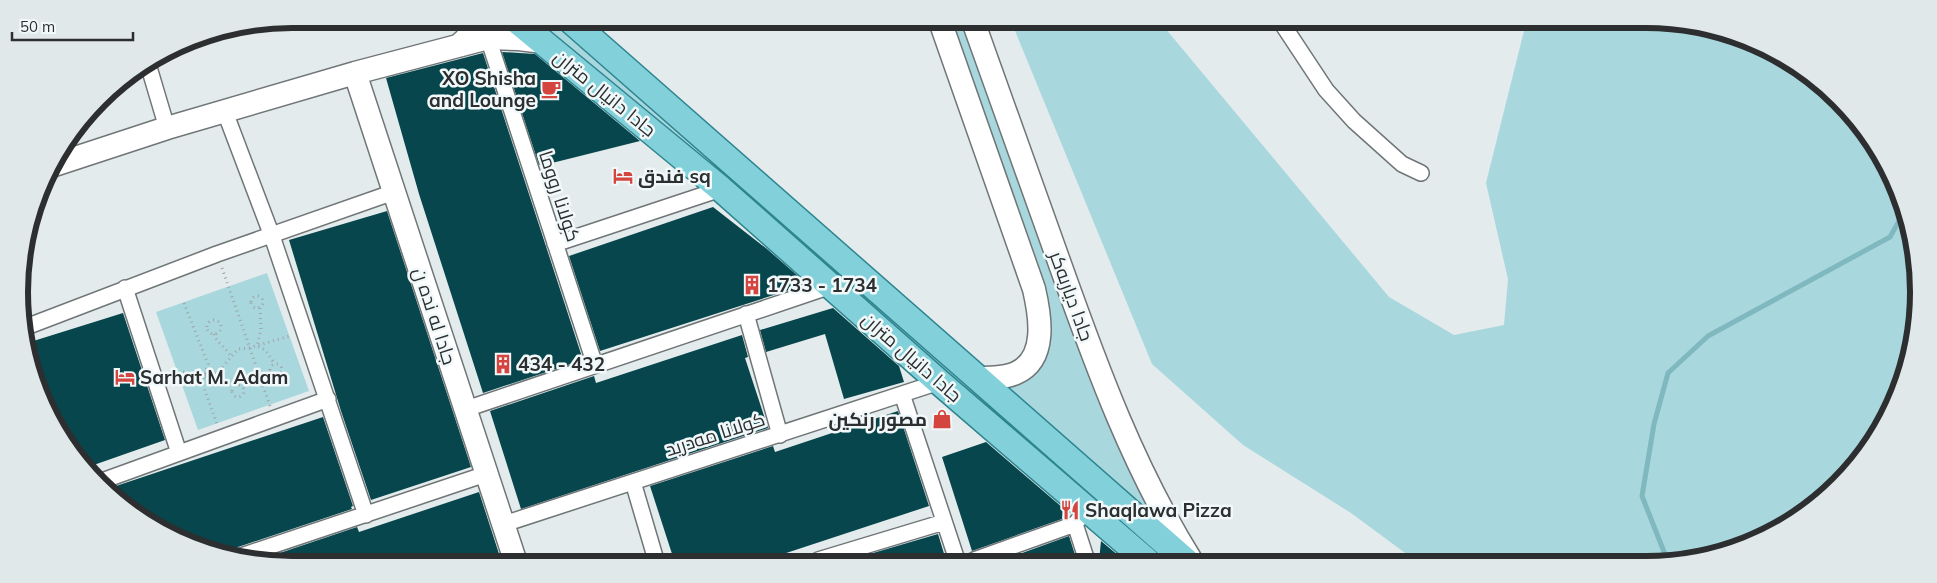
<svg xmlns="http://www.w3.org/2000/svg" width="1937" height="583" font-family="Mulish,Cairo,sans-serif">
	<rect width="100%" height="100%" fill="#e4ebec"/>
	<path fill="#a8d7de" d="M520 20H567L1183 561H1150Z
		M940 21H973L1089 346 1192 561 978 378 1016 373 1040 329Z
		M1011 21 1160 22 1389 297 1454 335 1504 325 1508 279 1486 183 1526 23 1699 24 1797 65 1872 140 1913 239V345L1882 428 1826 496 1766 536 1681 562 1416 561 1351 513 1243 445 1152 364Z
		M267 273 309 391 198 430 156 312Z"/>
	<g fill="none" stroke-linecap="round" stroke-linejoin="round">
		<path stroke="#80b8c0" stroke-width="5" d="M1668 562 1642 496 1654 424 1668 373 1708 336 1890 237 1903 214"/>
	</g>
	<path fill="#07464d" d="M502 52 535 54 640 141 552 163 551 161 539 165Z
		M483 53 583 360 483 393 419 194 386 78Z
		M713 207 767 249 806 283 805 285 600 351 569 256Z
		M387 211 471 467 371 500 341 411 289 240Z
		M833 308 899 366 904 382 844 399 825 334 766 352 760 330Z
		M123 313 165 440 88 467 65 443 31 368 27 343Z
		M742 335 748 357 745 358 768 428 521 509 490 411 594 376 596 383Z
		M898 411 929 506 765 560H674L650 486 773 446 775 452Z
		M323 417 353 506 351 507 352 509 232 549 227 554 140 518 110 488Z
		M986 442 1063 508 1062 519 972 551 942 457Z
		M479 492 501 560 262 559 357 527 359 532Z
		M938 534 946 560H856V558Z
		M1069 536 1077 561H1000Z
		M1101 541 1125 561H1099Z"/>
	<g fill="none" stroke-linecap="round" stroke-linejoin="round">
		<defs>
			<path id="street" d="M1281 22 1326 90 1354 121 1402 164 1421 173
				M488 38 595 365
				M148 64 167 128
				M225 112 272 236 366 515
				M555 244 721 189
				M125 288 179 453
				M746 314 780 435
				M26 327 217 254 394 192
				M902 394 957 560
				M466 409 831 286
				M102 481 328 399
				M633 482 656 560
				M1080 518 1075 524 1087 561
				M504 524 939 382
				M235 558 486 474
				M818 560 944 522
				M974 560 1075 524"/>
			<path id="secondary" d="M940 21 1034 289C1040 315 1048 359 1016 373 1005 378 990 378 978 378
				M973 21C1002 103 1032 185 1061 267 1097 368 1134 469 1191 560
				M458 46 467 38 473 19
				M355 73 515 560
				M51 166 167 128 355 73 488 38 519 39 543 42"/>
			<path id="primary" d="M516 20 721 189 939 382 1147 561
				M570 20 1186 561"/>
		</defs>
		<use href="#street" stroke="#707677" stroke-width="18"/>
		<use href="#secondary" stroke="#707677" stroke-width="25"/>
		<use href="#primary" stroke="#2e848f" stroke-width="28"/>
		<path stroke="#a0a5a6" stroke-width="3" stroke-dasharray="1 4" stroke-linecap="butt" d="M222 268 270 406
			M251 302a6 6 0 1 1 12 0a6 6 0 1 1-12 0Z
			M184 303 208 364 205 374
			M260 308 261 329 257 346 265 350 275 364
			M207 327a7 7 0 1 1 14 0a7 7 0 1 1-14 0Z
			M214 334C217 343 226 348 231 356
			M270 370a6 6 0 1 1 12 0a6 6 0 1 1-12 0Z
			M197 375a4 4 0 1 1 8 0a4 4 0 1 1-8 0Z
			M169 373 174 375 184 372 198 373
			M205 376 219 371 238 349 249 348 290 336
			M208 377 230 382 234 386
			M201 380 217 424
			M232 391a6 6 0 1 1 12 0a6 6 0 1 1-12 0Z"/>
		<use href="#street" stroke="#fff" stroke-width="15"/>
		<use href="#secondary" stroke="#fff" stroke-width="22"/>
		<use href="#primary" stroke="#82d1da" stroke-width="25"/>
	</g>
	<defs>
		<symbol id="cafe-bare" viewBox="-9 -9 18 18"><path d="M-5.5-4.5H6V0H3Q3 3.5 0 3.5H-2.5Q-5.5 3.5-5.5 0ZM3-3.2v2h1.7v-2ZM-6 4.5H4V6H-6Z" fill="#d4453f" stroke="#f1f8f9" stroke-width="2.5" paint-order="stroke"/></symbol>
		<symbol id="hotel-bare" viewBox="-9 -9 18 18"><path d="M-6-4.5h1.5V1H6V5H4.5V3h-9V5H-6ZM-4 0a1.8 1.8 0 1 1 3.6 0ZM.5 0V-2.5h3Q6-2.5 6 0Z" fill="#d4453f" stroke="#f1f8f9" stroke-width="2.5" paint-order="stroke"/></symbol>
		<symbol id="building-bare" viewBox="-9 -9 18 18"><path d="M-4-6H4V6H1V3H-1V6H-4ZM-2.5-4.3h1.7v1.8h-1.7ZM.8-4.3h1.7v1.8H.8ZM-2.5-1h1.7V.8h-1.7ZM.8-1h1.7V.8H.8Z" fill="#d4453f" stroke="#f1f8f9" stroke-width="2.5" paint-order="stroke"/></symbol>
		<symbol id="shop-bare" viewBox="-9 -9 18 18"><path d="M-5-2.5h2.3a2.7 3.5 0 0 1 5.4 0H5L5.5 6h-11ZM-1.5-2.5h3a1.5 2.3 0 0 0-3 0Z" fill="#d4453f" stroke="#f1f8f9" stroke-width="2.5" paint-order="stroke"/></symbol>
		<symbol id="restaurant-bare" viewBox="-9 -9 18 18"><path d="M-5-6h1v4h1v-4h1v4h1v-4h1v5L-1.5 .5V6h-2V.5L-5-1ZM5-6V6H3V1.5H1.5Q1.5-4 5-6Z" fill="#d4453f" stroke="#f1f8f9" stroke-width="2.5" paint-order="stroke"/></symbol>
	</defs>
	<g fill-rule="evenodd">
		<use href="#cafe-bare" x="537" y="75" width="28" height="28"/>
		<use href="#hotel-bare" x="609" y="162" width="28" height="28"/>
		<use href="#building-bare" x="738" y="271" width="28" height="28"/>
		<use href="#building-bare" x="489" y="350" width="28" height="28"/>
		<use href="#hotel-bare" x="111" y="363" width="28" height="28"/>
		<use href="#shop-bare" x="928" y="405" width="28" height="28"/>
		<use href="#restaurant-bare" x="1056" y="496" width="28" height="28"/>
	</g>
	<g text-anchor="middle" stroke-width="5" stroke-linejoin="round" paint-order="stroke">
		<g font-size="19" font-weight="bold" fill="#2c2e2f" stroke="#f1f8f9" text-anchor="start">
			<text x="536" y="85" text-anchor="end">XO Shisha<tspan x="536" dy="22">and Lounge</tspan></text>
			<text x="638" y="183">فندق sq</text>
			<text x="767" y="292">1733 - 1734</text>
			<text x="518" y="371">434 - 432</text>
			<text x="140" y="384">Sarhat M. Adam</text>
			<text x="927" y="426" text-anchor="end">مصور رنكين</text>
			<text x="1085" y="517">Shaqlawa Pizza</text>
		</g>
		<g font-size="19" fill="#2c2e2f" stroke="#f1f8f9">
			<text transform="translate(605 93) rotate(39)" y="7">جادا دانيال متران</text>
			<text transform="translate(560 196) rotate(72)" y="7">كولانا رووما</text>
			<text transform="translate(1072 296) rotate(70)" y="7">جادا دیاربه‌كر</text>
			<text transform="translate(435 316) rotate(72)" y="7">جادا له نده ن</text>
			<text transform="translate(912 357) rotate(41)" y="7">جادا دانيال متران</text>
			<text transform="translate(715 434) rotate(-18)" y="7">كولانا مه‌درید</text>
		</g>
	</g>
	<path d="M0 0H1937V583H0ZM292 28H1646A264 264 0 0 1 1910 292V292A264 264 0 0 1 1646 556H292A264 264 0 0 1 28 292V292A264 264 0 0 1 292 28Z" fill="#e1e8e9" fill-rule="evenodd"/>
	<path fill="none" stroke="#2c2e2f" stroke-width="6" d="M292 28H1646A264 264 0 0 1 1910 292V292A264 264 0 0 1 1646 556H292A264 264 0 0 1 28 292V292A264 264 0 0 1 292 28Z"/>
	<path d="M12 32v8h121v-8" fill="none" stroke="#2c2e2f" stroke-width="2.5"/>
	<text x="20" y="32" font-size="15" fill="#2c2e2f" stroke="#f1f8f9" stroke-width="4" paint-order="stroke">50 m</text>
</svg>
